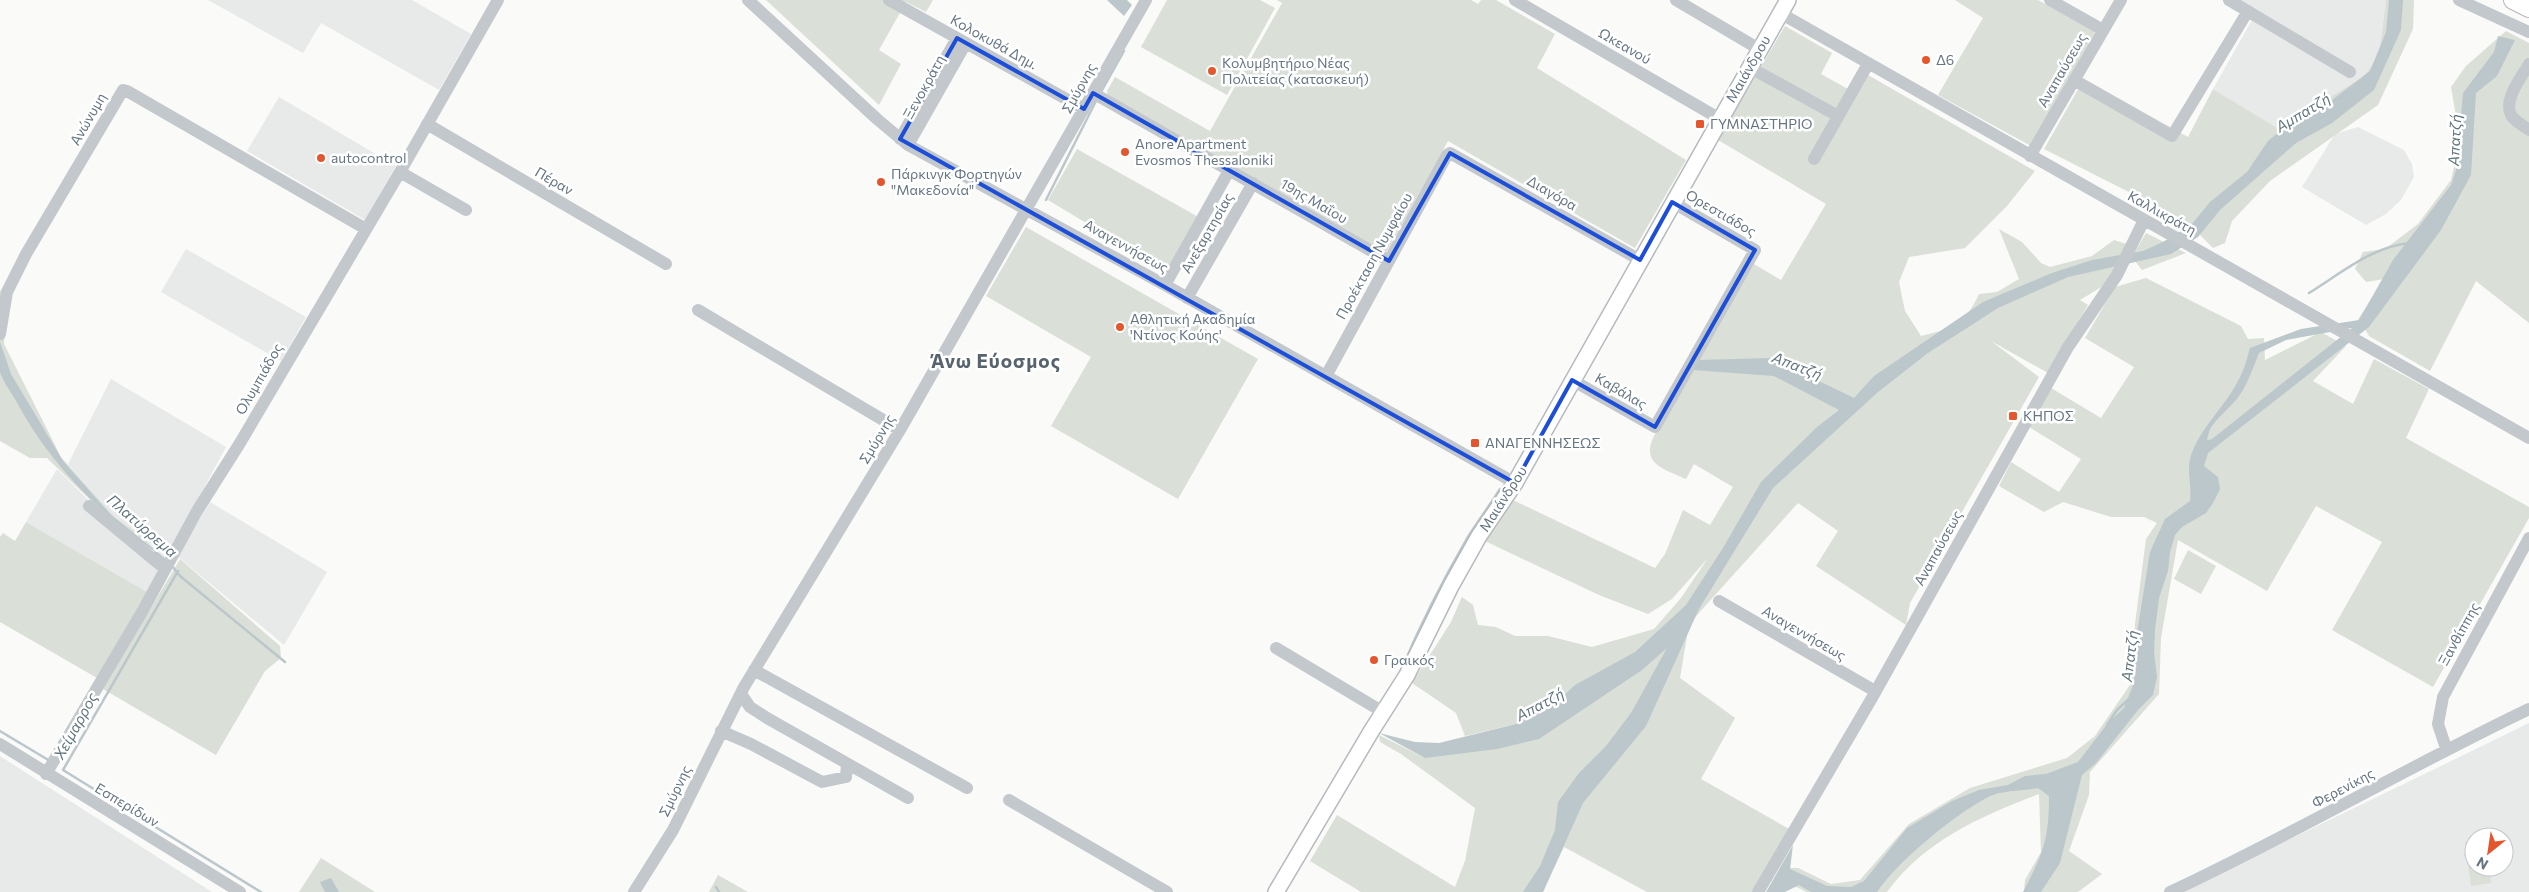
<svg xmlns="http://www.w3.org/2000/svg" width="2529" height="892" font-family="Commissioner,sans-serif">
	<rect width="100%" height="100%" fill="#fafaf8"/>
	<path fill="#e8e9e9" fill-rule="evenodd" d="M208 0H412L471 34 439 90 321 23 303 53Z
		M2237 0H2386L2379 55 2364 76 2279 129 2213 89 2257 11Z
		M279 97 396 166 365 220 247 151Z
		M2358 127 2404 150 2412 164 2414 177 2401 200 2386 214 2366 225 2302 187 2335 134Z
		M186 249 306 317 281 361 161 292Z
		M111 379 226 447 166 559 140 535 115 517 68 464Z
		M57 469 154 565 158 573 147 592 26 522Z
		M210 502 327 572 284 645 177 556Z
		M2529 723V892H2181L2443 765ZM2474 837H2504V867H2474Z
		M0 756 212 892H0Z"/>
	<path fill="#dadfd7" d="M766 0H933L926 12 906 2 879 50 901 64 879 105Z
		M1167 0H1260L1275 8 1227 95 1141 47Z
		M1277 0H1471L1478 4 1481 0H1496L1555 34 1537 68 1686 160 1635 248 1448 141 1385 255 1108 97 1107 91 1115 77 1210 131 1282 3Z
		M1955 0H2038L2095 32 2031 146 1938 95 1983 18Z
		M2386 0H2414L2413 29 2378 105 2270 181 2232 221 2225 243 2213 248 2186 221 2044 149 2084 79 2188 137 2213 89 2279 129 2364 76 2379 55Z
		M1785 26 1832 53 1821 74 1857 94 1868 75 2035 171 2007 206 1965 248 1909 257 1899 282 1905 311 1921 336C1953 328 1964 326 1979 294L1997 292 2019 279 1999 229 2022 242 2041 263 2050 267 2092 256 2114 240 2130 245 2103 286 2080 300 2088 305 2048 373 1991 341 2039 377 1910 603 1906 625 1816 566 1838 531 1798 503 1689 624 1680 678 1735 718 1701 779 1798 834 1764 892H1647L1564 847 1543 892H1361L1310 861 1337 815 1455 887 1465 861 1475 808 1401 754 1380 742 1379 735 1425 758 1520 723 1465 736 1456 713 1412 683 1451 622 1468 583 1462 597 1473 605 1478 625 1496 627 1515 636H1548L1592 647 1654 629 1681 598 1708 558 1672 599 1648 614 1599 595 1485 541 1513 500 1655 568 1665 554 1683 510 1710 525 1733 487 1694 464 1686 479C1665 469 1640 464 1654 436L1754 264 1781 280 1826 204 1718 140Z
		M2506 31 2529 43V323L2476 281 2430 371 2369 336 2365 329 2355 324 2384 279 2366 282 2355 269 2363 252 2385 249 2418 224 2451 180 2460 140 2451 87 2466 66Z
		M1077 149 1202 219 1171 274 1048 200Z
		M1026 227 1258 359 1178 499 1051 426 1091 357 986 296Z
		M2146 233 2186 253 2142 270 2132 257Z
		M2146 278 2241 326 2248 339 2264 338 2265 360 2321 332 2346 346 2313 381 2353 404 2374 359 2429 389 2406 438 2529 507V518L2433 687 2332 630 2382 542 2316 506 2267 591 2178 540 2161 638 2159 694 2090 772 2089 795 2069 851 2102 874 2078 892H2024L2025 880 2041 852 2039 794C1981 816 1925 840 1887 892H1806C1792 883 1785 886 1770 892L1784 868H1798L1831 884 1860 880 1909 824 1970 788 2067 758 2095 736 2132 682 2135 624 2146 539 2157 523 2144 517H2111L2063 502 2044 512 1999 486 2011 462 2059 492 2081 459 2029 427 2051 388 2101 418 2134 367 2085 338 2115 287Z
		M0 290 6 294 4 344 61 457 115 517 140 535 166 560 118 527 47 458H30L0 441Z
		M26 522 147 592 97 678 0 622V537L3 533 15 541Z
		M2188 550 2216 566 2201 594 2174 579Z
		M180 559 280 646 281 658 265 671 216 755 103 689Z
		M2474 841V867H2489L2491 883 2471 886 2465 842Z
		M321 858 375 892H299Z
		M718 875 748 892H709Z"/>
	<path fill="#bbc7cb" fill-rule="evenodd" d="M1107 0H1127L1132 5 1124 16Z
		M2389 0H2403L2401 30 2374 90 2332 123 2296 143 2220 210 2198 237 2171 254 2068 277 1998 308 1928 353 1878 392 1773 488 1699 609 1646 726 1583 803 1543 892H1523L1540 866 1555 830 1558 802 1579 773 1606 746 1631 713 1667 648 1642 670 1539 739 1497 749 1425 758 1379 733 1415 742 1439 743 1520 723 1555 704 1575 685 1635 652 1686 605 1723 548 1761 482 1817 427 1839 410 1774 376 1693 370 1699 360 1771 358 1854 398 1874 376 1983 302 2052 273 2092 260 2143 251 2163 242 2191 225 2210 202 2247 172 2268 141 2284 128 2323 107 2370 71 2386 32Z
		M2498 36 2515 40 2497 76 2476 93 2471 175 2441 230 2369 327 2208 453 2204 466 2218 477 2220 489 2213 503 2206 513 2182 527 2175 535 2170 552 2168 571 2159 598 2155 630 2154 652 2157 677 2153 695 2138 710 2096 763 2082 775 2060 863 2041 892H2023C2043 854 2049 840 2049 796L2038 788C2023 791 2001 790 1988 797 1954 815 1898 861 1877 892H1811L1799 885 1785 892H1766L1793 845 1790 869 1827 886 1851 887 1864 881 1907 828 1952 801 1979 790 2008 785 2025 776 2046 774 2078 762 2108 723 2124 708 2134 683 2137 633 2150 552 2165 519 2190 501C2192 488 2187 472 2190 459 2199 427 2227 406 2240 377 2245 368 2247 358 2250 348L2301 329 2359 320 2393 260 2451 185 2456 170 2463 93 2494 52ZM2352 328 2212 439 2204 441C2211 421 2227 412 2239 396 2248 383 2253 368 2259 353L2286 340Z
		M0 342 11 374 63 461 111 515 166 559C104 519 49 464 15 399 10 391 3 381 0 372 0 364 0 350 0 342Z
		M331 878 339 892H325L320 882Z"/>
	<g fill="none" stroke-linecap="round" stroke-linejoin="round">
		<path stroke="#bbc7cb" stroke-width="2.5" d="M1101 92 1124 51
			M1046 200 1097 99
			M2309 293C2340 274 2373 246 2410 243
			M2205 442 2209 428
			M155 552 166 561
			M172 566 180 576 285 662
			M178 571 63 770 261 892
			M1401 671C1420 625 1443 580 1468 537 1478 521 1490 505 1500 489
			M2107 725 2117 710 2129 699
			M0 731 50 761
			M716 887 719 892"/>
		<defs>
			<path id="major" d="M1276 892 1372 730 1407 675 1451 586 1479 536 1515 483 1788 0"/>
			<path id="highway" d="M2513 0 2529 8"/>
		</defs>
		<use href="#major" stroke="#b5babe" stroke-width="18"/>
		<use href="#highway" stroke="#b4b9bd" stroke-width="20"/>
		<path stroke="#c3c8cc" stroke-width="12" d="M748 0 877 119 908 145 1165 285 1515 483
			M889 0 1084 109
			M1515 0 1720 119
			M1676 0 1759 49
			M2050 0 2103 30
			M2229 0 2350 72
			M2459 0 2529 32
			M1780 13 2529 438
			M2529 64C2522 77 2503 99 2511 115 2514 121 2523 125 2529 130
			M1749 67 1838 116
			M2074 80 2172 136 2248 11
			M1093 93 1389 261
			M427 124 666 264
			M900 139 957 38
			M908 145 966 43
			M2030 156 2121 0
			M1814 159 1868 64
			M400 172 466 210
			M1165 285 1230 169
			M1187 298 1253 183
			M698 310 900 430
			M0 334 7 292 26 254 123 90 127 91 366 229
			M1326 376 1447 155 1450 153 1640 260
			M1572 380 1655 427 1755 250 1672 202
			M89 506 165 569
			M1719 601 1875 691
			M1276 648 1383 712
			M754 670 967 788
			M741 694 750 707 767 718 908 798
			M721 731 751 744 822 782 846 777 847 764
			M0 744 240 892
			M2446 748 2438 724 2443 697 2529 538
			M46 774 142 612 197 511 240 443 400 172 498 0
			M1009 800 1167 892
			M634 892 673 830 744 687 900 430 1146 0
			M1758 892 1872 698 2068 347 2117 275 2144 220
			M2170 892C2292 835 2408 767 2529 709"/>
		<use href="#major" stroke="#fff" stroke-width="15"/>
		<use href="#highway" stroke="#fff" stroke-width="18"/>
	</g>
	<path fill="none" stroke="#1d4ed8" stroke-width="4" stroke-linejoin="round" d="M957 38 1084 109 1093 93 1389 261 1450 153 1640 260 1672 202 1755 250 1655 427 1572 380 1515 483 900 139Z"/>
	<g fill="#e4572e" stroke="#fff" stroke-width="2">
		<circle cx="1926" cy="60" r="5"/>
		<circle cx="1212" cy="71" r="5"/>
		<rect x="1695" y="119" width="10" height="10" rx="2.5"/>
		<circle cx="1125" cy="152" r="5"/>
		<circle cx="321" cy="158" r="5"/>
		<circle cx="881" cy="182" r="5"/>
		<circle cx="1120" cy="327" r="5"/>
		<rect x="2008" y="411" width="10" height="10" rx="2.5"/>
		<rect x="1470" y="438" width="10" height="10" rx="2.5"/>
		<circle cx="1374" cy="660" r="5"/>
	</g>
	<g text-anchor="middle" stroke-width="5" stroke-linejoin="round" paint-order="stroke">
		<g font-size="14" fill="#657683" stroke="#fff">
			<text transform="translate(994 42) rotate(29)" y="5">Κολοκυθά Δημ.</text>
			<text transform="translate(1625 46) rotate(30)" y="5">Ωκεανού</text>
			<text transform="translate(1748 69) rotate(-60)" y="5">Μαιάνδρου</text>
			<text transform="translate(2062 70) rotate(-60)" y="5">Αναπαύσεως</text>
			<text transform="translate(924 87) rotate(-61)" y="5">Ξενοκράτη</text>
			<text transform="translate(1079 88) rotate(-61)" y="5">Σμύρνης</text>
			<text transform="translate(88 119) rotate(-60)" y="5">Ανώνυμη</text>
			<text transform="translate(554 181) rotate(30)" y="5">Πέραν</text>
			<text transform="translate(1552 193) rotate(30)" y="5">Διαγόρα</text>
			<text transform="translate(1314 201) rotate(30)" y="5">19ης Μαΐου</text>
			<text transform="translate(1721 213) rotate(30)" y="5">Ορεστιάδος</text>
			<text transform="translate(2162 213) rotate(29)" y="5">Καλλικράτη</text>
			<text transform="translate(1207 233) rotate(-60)" y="5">Ανεξαρτησίας</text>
			<text transform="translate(1126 246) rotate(29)" y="5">Αναγεννήσεως</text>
			<text transform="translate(1374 256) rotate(-61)" y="5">Προέκταση Νυμφαίου</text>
			<text transform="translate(259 379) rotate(-60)" y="5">Ολυμπιάδος</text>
			<text transform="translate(1621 391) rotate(30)" y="5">Καβάλας</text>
			<text transform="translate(877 439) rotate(-59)" y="5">Σμύρνης</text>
			<text transform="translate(1503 499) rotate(-57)" y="5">Μαιάνδρου</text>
			<text transform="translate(1938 548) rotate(-61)" y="5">Αναπαύσεως</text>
			<text transform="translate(1804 633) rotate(30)" y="5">Αναγεννήσεως</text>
			<text transform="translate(2459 634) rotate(-61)" y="5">Ξανθίππης</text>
			<text transform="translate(2343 788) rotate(-28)" y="5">Φερενίκης</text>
			<text transform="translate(675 791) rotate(-64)" y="5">Σμύρνης</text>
			<text transform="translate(127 805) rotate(31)" y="5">Εσπερίδων</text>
		</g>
		<g font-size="14" fill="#657683" stroke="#fff" text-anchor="start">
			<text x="1936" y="65">Δ6</text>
			<text x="1222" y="68">Κολυμβητήριο Νέας<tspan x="1222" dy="16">Πολιτείας (κατασκευή)</tspan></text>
			<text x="1710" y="129">ΓΥΜΝΑΣΤΗΡΙΟ</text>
			<text x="1135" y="149">Anore Apartment<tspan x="1135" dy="16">Evosmos Thessaloniki</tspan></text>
			<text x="331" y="163">autocontrol</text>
			<text x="891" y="179">Πάρκινγκ Φορτηγών<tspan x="891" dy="16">"Μακεδονία"</tspan></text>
			<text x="1130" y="324">Αθλητική Ακαδημία<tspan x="1130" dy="16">'Ντίνος Κούης'</tspan></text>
			<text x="2023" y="421">ΚΗΠΟΣ</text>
			<text x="1485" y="448">ΑΝΑΓΕΝΝΗΣΕΩΣ</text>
			<text x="1384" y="665">Γραικός</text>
		</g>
		<g font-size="15" font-style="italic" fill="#60757c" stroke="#fff">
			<text transform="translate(2303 113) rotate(-31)" y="5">Αμπατζή</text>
			<text transform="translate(2455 140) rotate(-87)" y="5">Απατζή</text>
			<text transform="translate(1797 366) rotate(21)" y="5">Απατζή</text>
			<text transform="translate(142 526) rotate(41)" y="5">Πλατύρρεμα</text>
			<text transform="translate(2130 656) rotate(-83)" y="5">Απατζή</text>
			<text transform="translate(1540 705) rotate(-28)" y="5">Απατζή</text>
			<text transform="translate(76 726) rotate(-61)" y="5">Χείμαρρος</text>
		</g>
		<g font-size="19" font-weight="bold" letter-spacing="1" fill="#57646e" stroke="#fff">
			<text x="996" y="368">Άνω Εύοσμος</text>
		</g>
	</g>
	<g transform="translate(2489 852) rotate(210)"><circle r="24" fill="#ffffff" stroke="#c1c8cd"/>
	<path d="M0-4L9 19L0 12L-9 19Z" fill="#e4572e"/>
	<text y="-8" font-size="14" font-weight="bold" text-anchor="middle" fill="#657683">N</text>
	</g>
</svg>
